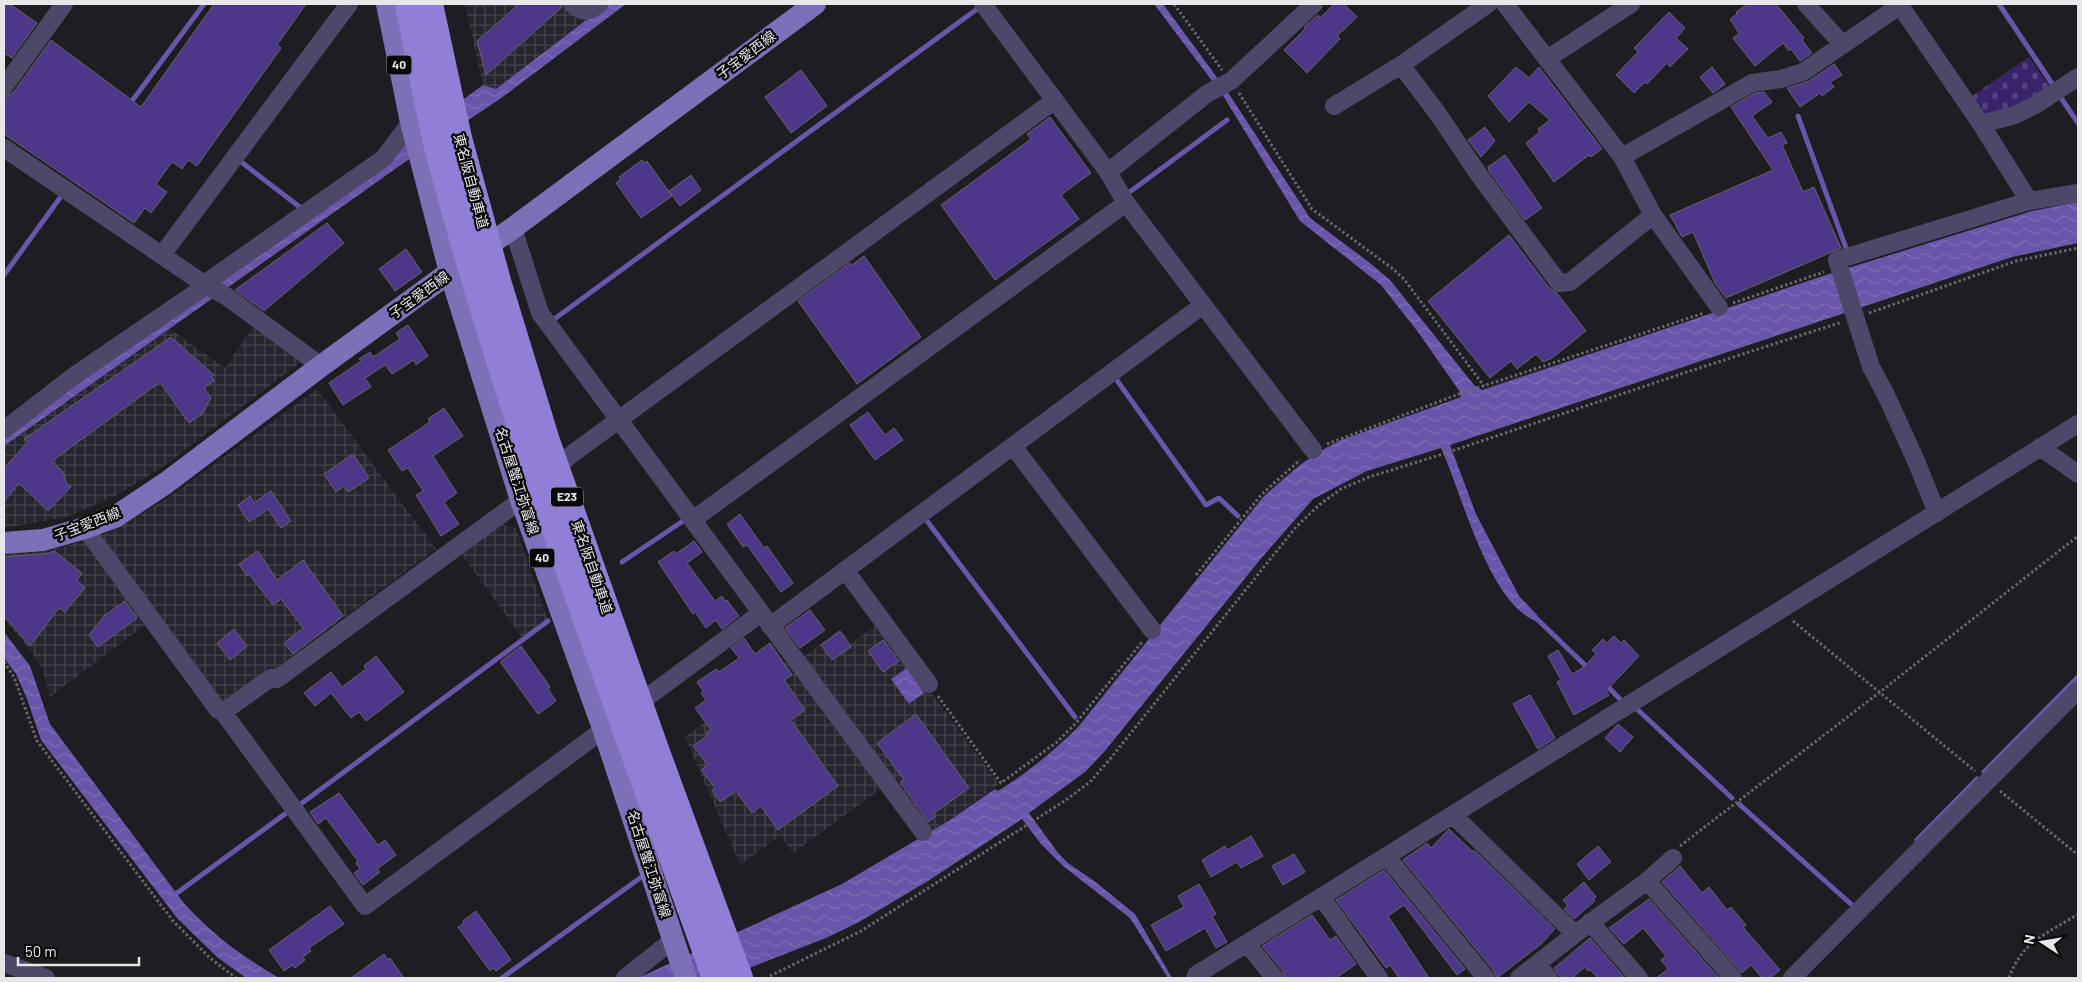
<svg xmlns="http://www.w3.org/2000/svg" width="2082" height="982" font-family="Barlow,'Noto Sans JP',sans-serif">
	<defs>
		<pattern id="industrial-grid" width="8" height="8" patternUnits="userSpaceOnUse" patternTransform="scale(1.25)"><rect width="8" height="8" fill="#27252e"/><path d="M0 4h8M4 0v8" fill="none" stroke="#46454c"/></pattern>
		<pattern id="cemetery-stones" width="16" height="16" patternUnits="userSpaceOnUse" patternTransform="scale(1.25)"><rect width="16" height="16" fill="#38246a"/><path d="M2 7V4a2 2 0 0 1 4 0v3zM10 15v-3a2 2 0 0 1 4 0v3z" fill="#55447f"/></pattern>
		<pattern id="water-waves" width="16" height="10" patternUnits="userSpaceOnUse" patternTransform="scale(1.25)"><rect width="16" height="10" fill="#6956aa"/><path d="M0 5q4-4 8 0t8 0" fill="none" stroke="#7e6eb6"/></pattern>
	</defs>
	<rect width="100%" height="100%" fill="#1e1d21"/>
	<path fill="url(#industrial-grid)" d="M465 4H562L579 17 590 16 496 89 483 85Z
		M255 324 302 361 161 468 117 495 67 517 4 528V446L170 329 225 368Z
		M317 389 436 549 225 706 98 537 123 525 172 495Z
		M500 524 516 528 548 621 523 639 462 555Z
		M87 539 149 622 50 697 43 670 29 649 4 619V555L63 547Z
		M879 622 999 784 950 820 929 832 799 660 840 630 852 643Z
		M791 658 885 786 792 854 781 835 740 865 685 737Z"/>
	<path fill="url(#cemetery-stones)" d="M2029 57 2052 90 2034 101 1984 118 1972 96Z"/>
	<path fill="url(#water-waves)" d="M607 4H626L500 99 405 162 4 446V434L483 85 496 89Z
		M1154 4H1163L1227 91 1310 218 1370 263 1390 280 1474 385 1482 390 1835 272 2032 211 2078 202V243L2012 257 1450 445 1476 514 1519 596 1537 615 1539 622C1489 607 1462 493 1441 448L1367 471 1313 499 1259 561 1104 752 1085 772 1029 813 1058 853 1069 864 1093 880 1135 914 1172 978H1168L1130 918 1063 866 1041 844 1022 819 928 881 859 922 826 938 724 978H638L842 884 950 820 995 789 998 791C1027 773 1054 751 1078 727L1264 496 1301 464 1324 449 1341 440 1461 397 1460 392 1418 332 1381 285 1300 221 1222 94Z
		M4 632 30 666 50 724 183 902C214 936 240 955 279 978H246L217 957 177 918 41 740 27 699 16 674 4 658Z
		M907 668 924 693 909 704 891 679Z"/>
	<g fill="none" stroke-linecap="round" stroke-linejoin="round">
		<path stroke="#6956aa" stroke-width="5" d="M1999 4 2053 85
			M2059 95 2078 123
			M129 105 204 4
			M1798 116 1846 248
			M240 161 301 208
			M1131 191 1227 120
			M4 275 62 195
			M553 320 977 9
			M1116 379 1206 505 1219 498 1238 516
			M924 517 1075 717
			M622 562 683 521
			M1536 618 1589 669
			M1605 684 1620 699
			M1637 709 1732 798
			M1984 772 2078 677
			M1739 804 1852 905
			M298 806 548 621
			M1917 840 1977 779
			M177 893 289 811
			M502 978 640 878"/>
	</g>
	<path fill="#4d3788" stroke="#646468" d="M4 4H10L37 23 12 58 4 53Z
		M214 4H306L277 45 281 48 197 166 188 160 182 169 172 162 156 184 167 192 151 213 145 208 134 223 4 134V98L13 93 51 40 141 107Z
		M519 4H561L562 7 486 75 477 41Z
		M1334 4H1344L1357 17 1337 36 1340 39 1307 73 1284 50 1304 30 1305 26 1318 15 1320 18Z
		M1748 4H1776L1804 38 1802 40 1812 53 1800 61 1791 49 1789 51 1783 43 1755 66 1733 38 1739 33 1730 19 1737 14 1736 12Z
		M1669 12 1685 28 1676 38 1688 49 1670 67 1667 63 1647 84 1645 82 1634 93 1616 75 1638 52 1634 48Z
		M1834 64 1842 75 1830 82 1834 87 1822 96 1820 93 1800 107 1787 88 1809 81Z
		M1516 67 1529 78 1539 67 1602 149 1591 157 1589 155 1554 182 1526 143 1540 132 1538 129 1550 120 1529 102 1509 122 1488 96Z
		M1712 67 1725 84 1713 93 1700 77Z
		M801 70 827 106 791 133 765 97Z
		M1764 92 1772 102 1752 116 1768 138 1781 132 1787 143 1782 145 1803 192 1814 187 1841 248 1726 298 1715 283 1693 232 1682 237 1670 215 1773 170 1731 107 1755 93Z
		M1050 117 1091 173 1061 195 1079 219 995 280 941 205 1031 139 1027 134Z
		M1485 127 1495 141 1481 157 1468 140Z
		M1505 155 1542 208 1525 220 1489 171 1488 167Z
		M642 160 644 163 647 161 672 196 641 218 616 183 621 179 619 177Z
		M691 175 701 190 680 206 669 191Z
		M327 223 344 243 264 311 235 290Z
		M1509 235 1550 289 1557 293 1586 331 1552 358 1543 362 1536 354 1517 369 1511 361 1490 378 1428 301Z
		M406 249 422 272 395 291 379 269Z
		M864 256 921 337 857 384 798 301 850 263 852 265Z
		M408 325 428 356 416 365 414 360 392 374 385 365 365 378 371 387 343 405 329 383 361 361 359 359 370 352 373 357 400 339 396 333Z
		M171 337 214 375 212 377 214 381 204 388 211 398 202 414 189 423 160 382 52 461 63 472 66 482 71 487 48 511 19 483 4 502V468L28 442 24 439Z
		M444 408 463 436 433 456 457 493 444 502 459 524 441 536 416 495 423 491 408 468 402 471 388 450 430 422 428 419Z
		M868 412 885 435 894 428 903 440 875 460 850 425Z
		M353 454 369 478 348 492 344 486 336 492 324 474Z
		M271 491 291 521 281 528 268 509 249 522 238 505 250 496 254 503Z
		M740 514 764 548 767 546 793 583 781 592 747 545 743 547 727 524Z
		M694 541 702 552 687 563 715 601 722 596 725 601 727 600 739 616 722 629 716 620 706 628 695 612 693 614 658 562 674 551 676 554Z
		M54 551 82 573 77 580 85 588 65 612 59 608 30 646 4 616V557L49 553Z
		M258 551 277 580 303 560 343 616 293 654 284 643 303 628 281 599 273 605 249 574 247 576 239 564Z
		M125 601 137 618 98 647 89 635 104 616Z
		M810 610 825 630 800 648 785 628Z
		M234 629 247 646 230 660 217 643Z
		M840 631 851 647 832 660 821 645Z
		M1614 636 1621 643 1624 640 1639 656 1606 691 1609 695 1574 715 1557 682 1561 680 1548 656 1558 650 1572 674 1584 667 1596 654 1592 650 1603 639 1607 643Z
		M744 638 755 654 770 643 792 675 784 680 805 710 791 720 838 786 778 830 761 806 752 813 736 791 720 802 712 790 715 788 701 770 708 765 693 746 708 735 706 733 711 730 695 708 706 700 701 693 703 691 697 682 716 669 719 672 739 658 731 648Z
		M883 640 899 661 883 672 868 651Z
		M521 646 550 687 548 689 556 701 538 714 501 663V661Z
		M376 656 404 692 366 721 359 712 351 718 331 693 315 706 304 693 331 672 342 687 366 669 364 666Z
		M1530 695 1555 738 1538 749 1513 704Z
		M916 714 969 788 933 814 935 817 928 822 900 782 904 780 877 743Z
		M1618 724 1633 737 1620 752 1605 738Z
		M339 793 378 845 385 840 396 855 377 869 380 872 363 885 354 873 360 869 356 863 358 861 326 818 318 824 310 812Z
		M1449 829 1473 852 1474 850 1555 929 1541 944 1497 978 1494 971 1403 860 1427 843 1431 848Z
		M1251 836 1263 856 1241 868 1237 862 1211 877 1202 860 1225 846 1227 850Z
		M1598 846 1611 862 1589 880 1577 864Z
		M1294 854 1305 872 1283 885 1272 866Z
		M1680 866 1702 893 1709 887 1727 910 1731 907 1746 925 1743 927 1780 970 1770 978H1762L1751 965 1742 973 1662 882Z
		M1384 870 1465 969 1457 975 1404 905 1388 916 1429 978H1399L1390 965 1386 968 1336 900Z
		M1584 882 1596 897 1593 899 1595 901 1574 919 1564 909 1568 906 1563 900Z
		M1199 884 1216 914 1212 916 1227 942 1216 948 1205 928 1166 951 1151 925 1184 907 1178 896Z
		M1649 899 1719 978H1656L1668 969 1661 960 1666 956 1643 928 1624 944 1609 928Z
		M330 906 344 924 309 948 311 951 303 957 305 960 295 968 293 965 284 971 269 950Z
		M476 911 511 960 496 971 493 968 490 971 458 927 464 923 463 921Z
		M1312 915 1330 940 1336 936 1356 964 1336 978H1285L1283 971 1262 946Z
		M1590 938 1625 978H1598L1590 970 1588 971 1585 967 1572 978H1561L1554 968Z
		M384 954 388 960 390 958 404 978H351Z"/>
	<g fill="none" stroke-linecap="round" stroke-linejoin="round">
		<path stroke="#67666a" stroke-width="3" stroke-dasharray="2.5 2.5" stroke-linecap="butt" d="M1174 4 1222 70
			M1239 93 1312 209 1393 269 1404 279 1484 386
			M1733 303 1824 272
			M1869 313 2016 261 2078 248
			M1327 444 1459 394 1704 313
			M1196 575 1262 494 1300 460
			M1793 621 1975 771
			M4 662 14 677 37 741 173 921 210 958 236 978
			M938 696 1001 783 1057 742 1076 723 1142 642
			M2000 791 2078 855
			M1680 846 1880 692 2078 536
			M770 976 861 931 1066 800 1090 782 1110 759 1296 527 1319 505 1341 489 1369 477 1443 454 1684 373 1842 322
			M2009 978C2022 941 2047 934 2078 914"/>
		<path stroke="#4d476a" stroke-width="18" d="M572 4C585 13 586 13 599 4
			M983 4 1108 172 1126 203 1313 450
			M1505 4 1622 157 1752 83 1781 79 1803 72 1902 4
			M1806 4 1843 45
			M1899 4 1981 124 2029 201
			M1547 59 1631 4
			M1401 65 1438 114 1479 175 1559 283 1570 282 1653 215
			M4 87 64 4
			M1334 106 1401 65 1488 4
			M1981 124 2015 115 2037 104 2078 77
			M4 148 204 284 226 296 321 366
			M1622 157 1653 215 1719 307
			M1108 172 1208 93 1231 81 1314 4
			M513 228 540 313 923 832
			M162 255 349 4
			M204 284 384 158 411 122
			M4 430 71 378 207 285
			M1013 446 1152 630
			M2040 447 2078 474
			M550 473 572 454 1055 100
			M1937 513 1916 461 1886 395 1871 367 1837 260 2029 201 2078 193
			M694 519 1126 203
			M85 528 218 710 223 712 365 906 761 613
			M845 570 929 684
			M770 626 1203 305
			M223 712 271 678 277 679 521 500
			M1453 815 1575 934 1647 881 1733 978
			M1387 857 1486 978
			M1647 881 1673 858
			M1322 898 1379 978
			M1590 922 1639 978
			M1247 944 1275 978
			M4 963 46 978
			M1537 964 1549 978
			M625 978 674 939
			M1195 978 1196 975 2078 424
			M1519 978 1575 934
			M1792 978 2078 690"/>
		<path stroke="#7d6fb8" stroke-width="22" d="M387 4 411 122 450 272 521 500 603 728 686 978
			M4 543 43 540 85 528 115 517 166 483 321 366 450 272 513 228 815 4"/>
		<path stroke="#917fd7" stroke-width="26" d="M408 4C418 52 426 102 438 150 512 432 617 704 715 978
			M430 4 459 138 498 281 547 441 657 752 740 978"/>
	</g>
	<g text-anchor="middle" stroke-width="4.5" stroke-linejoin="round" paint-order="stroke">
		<g fill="#080809" stroke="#a4a4a6" stroke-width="1">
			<rect x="386.5" y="55.5" width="25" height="19" rx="4"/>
			<rect x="551" y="487.5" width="32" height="19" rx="4"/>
			<rect x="529.5" y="548.5" width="25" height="19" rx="4"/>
		</g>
		<g font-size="12" font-weight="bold" fill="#e7e7ea">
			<text x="399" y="69">40</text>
			<text x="567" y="501">E23</text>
			<text x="542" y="562">40</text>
		</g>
		<g font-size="14" fill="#e7e7ea" stroke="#080809">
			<text transform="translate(746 55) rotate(-37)" y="5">子宝愛西線</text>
			<text transform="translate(471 181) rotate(75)" y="5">東名阪自動車道</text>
			<text transform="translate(419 295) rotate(-36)" y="5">子宝愛西線</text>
			<text transform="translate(517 481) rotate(72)" y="5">名古屋蟹江弥富線</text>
			<text transform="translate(87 524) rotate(-21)" y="5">子宝愛西線</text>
			<text transform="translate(592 567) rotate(71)" y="5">東名阪自動車道</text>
			<text transform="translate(649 864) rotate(72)" y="5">名古屋蟹江弥富線</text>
		</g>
	</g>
	<rect width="2082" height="982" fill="none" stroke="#e7e7ea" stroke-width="10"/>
	<g transform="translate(2042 942) rotate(282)" stroke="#080809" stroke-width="4" paint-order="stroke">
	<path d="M0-4L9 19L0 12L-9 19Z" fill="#e7e7ea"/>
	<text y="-8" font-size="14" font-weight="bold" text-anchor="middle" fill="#e7e7ea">N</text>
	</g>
	<path d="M18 957v8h121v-8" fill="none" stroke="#e7e7ea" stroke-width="2.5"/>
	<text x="25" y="957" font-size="15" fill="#e7e7ea" stroke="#080809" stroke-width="4" paint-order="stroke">50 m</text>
</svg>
